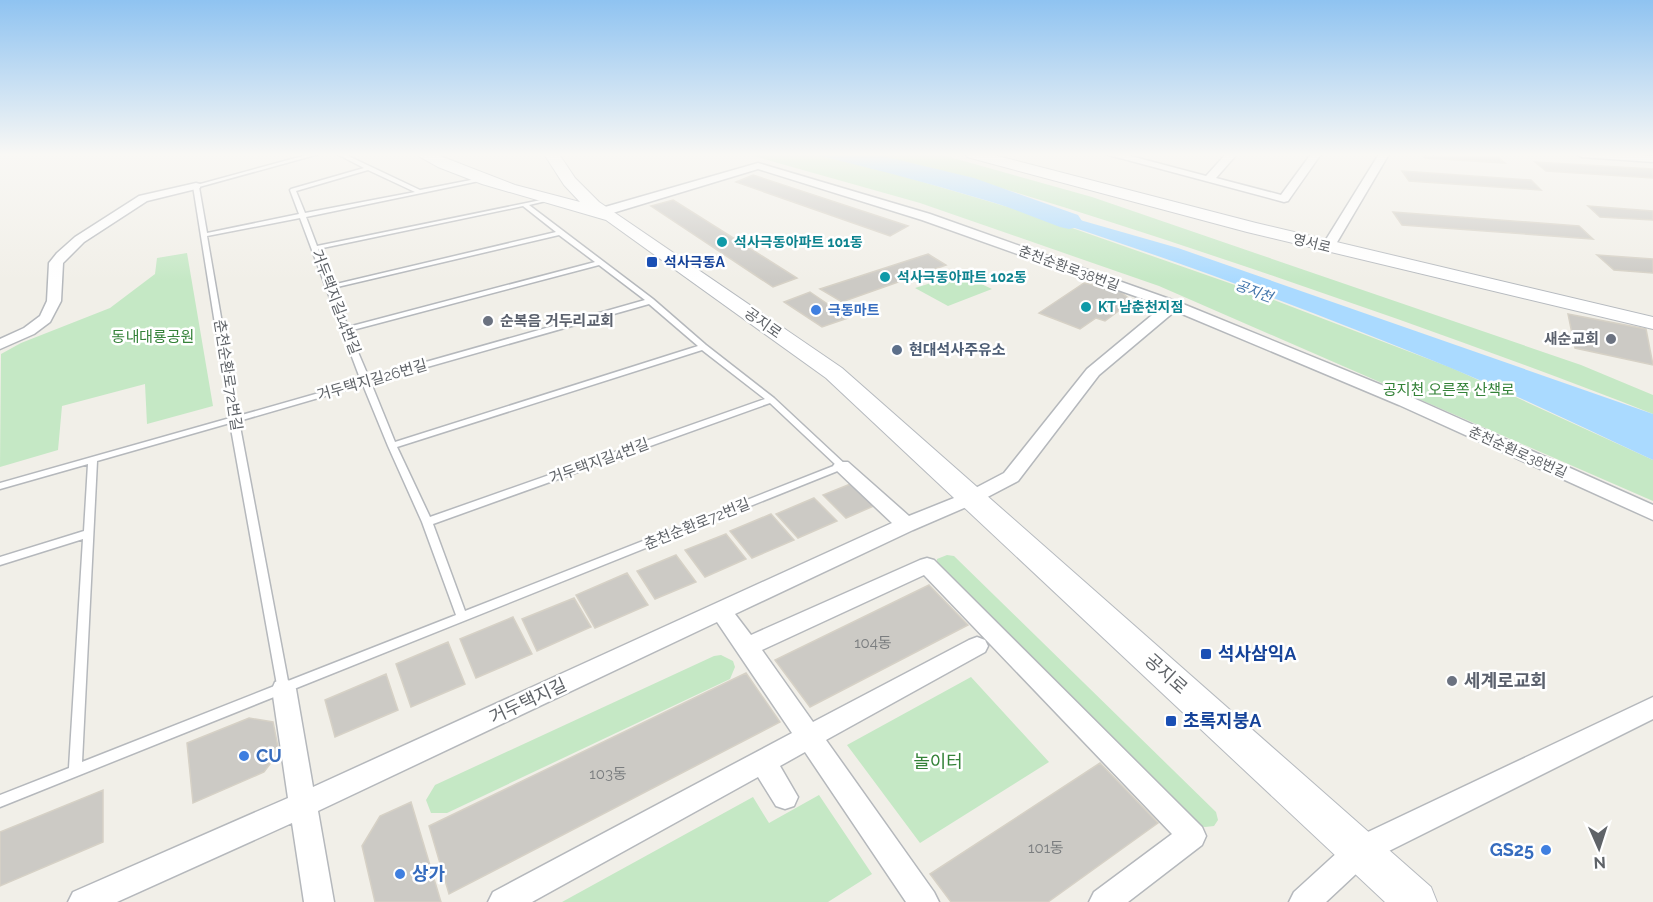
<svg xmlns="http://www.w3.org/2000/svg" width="1653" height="902" font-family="Raleway,'Noto Sans KR',sans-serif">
	<rect width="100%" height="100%" fill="#f1efe8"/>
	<path fill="#c5e8c5" d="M746 154H828L1035 215 1235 285 1452 368 1653 460V501L1159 286 920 203Z
		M872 154H939L1092 197 1581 365 1653 395V414C1521 362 1387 315 1253 269 1127 227 1001 184 872 154Z
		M187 253 213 406 147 424 145 384 62 406 58 450 0 467 1 354 21 343 110 308 155 274 157 258Z
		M960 274 992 289 948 306 915 288Z
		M947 555 954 556 1216 812 1218 820 1214 826 1205 827 1196 825 937 564V559Z
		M721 655 733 661 735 667 730 679 447 813H431L426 800 435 785 714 656Z
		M971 677 1049 762 920 843 847 745Z
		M819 795 872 874 828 902H562L753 797 769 823Z"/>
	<path fill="#aadaff" d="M812 154H849L1178 248 1653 414V460C1586 429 1519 396 1451 368 1243 283 1030 205 812 154Z"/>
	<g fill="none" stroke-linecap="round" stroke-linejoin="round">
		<path fill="#aadaff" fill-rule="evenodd" d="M833 154H874L974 178 1078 215 1082 221 1078 227 1069 229 1060 227 957 188 836 159Z"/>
	</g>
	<path fill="#cccac5" stroke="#d6d1c6" stroke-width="1.5" d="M1422 154 1497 156 1505 163 1425 158Z
		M1535 162 1653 169V178L1546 171Z
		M1402 171 1531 180 1541 190 1409 181Z
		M753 175 908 226 890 236 736 182Z
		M673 200 797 278 773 287 651 206Z
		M1588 206 1653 211V220L1600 217Z
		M1393 212 1579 226 1593 239 1402 225Z
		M928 254 946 265 842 302 820 289Z
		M1597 255 1653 259V273L1614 270Z
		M1084 283 1117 289 1132 301 1105 321 1096 318 1080 329 1039 313Z
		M810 292 848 318 822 327 784 302Z
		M1568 314 1646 329 1653 365 1575 348Z
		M853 483 876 505 846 518 823 495Z
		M814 498 837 521 798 538 776 514Z
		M771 514 794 540 752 558 730 531Z
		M726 534 746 559 705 577 685 550Z
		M676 555 696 582 655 599 637 571Z
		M627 573 648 605 595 628 576 595Z
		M929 585 968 625 810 707 775 660Z
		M574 598 591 627 537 651 522 619Z
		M513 617 532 654 476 678 460 639Z
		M448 642 465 684 411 707 396 664Z
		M746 673 780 722 449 894 429 826Z
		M386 674 398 710 335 737 325 700Z
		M249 718 273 722 279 752 264 772 193 803 187 743Z
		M1100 763 1158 823 1048 902H951L930 874Z
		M103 790V842L0 886V832Z
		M411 802 441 902H375L362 846 380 816Z"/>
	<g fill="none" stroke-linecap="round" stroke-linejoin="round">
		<defs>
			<path id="lane" d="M310 154H319L199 187 207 233 299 214 290 190 291 189 364 168 337 154H344L420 190 481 178 484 180 306 217 317 246 546 199V201L529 205 653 299 706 345 774 398 847 466 845 468 0 807V795L69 768 83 539 0 565V557L84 531 88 464 0 489V483L230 418 193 186ZM368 170 415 192 305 213 296 191ZM523 206 556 232 332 285 318 249ZM300 218 361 381 238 416 207 236ZM559 235 595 262 348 327 333 288ZM599 265 645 300 369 378 349 331ZM649 304 698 346 395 442 371 383ZM702 350 765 399 430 517 397 447ZM363 385 388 446 422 522 456 615 288 681 239 421ZM770 403 836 465 465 611 433 524ZM230 423 277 685 82 762 97 461Z"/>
			<path id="street" d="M1105 154H1123L1206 176 1226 154H1237L1216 178 1281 195 1311 154H1321L1288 201 1284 202Z
				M1379 154H1389L1333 249H1323L1322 246Z
				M1577 154 1653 156V162L1582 157Z
				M758 163 930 214 1178 302 1411 397 1653 505V520L1399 405 1175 311 1099 375 1018 481 978 502 913 530 735 614 751 635 920 560 927 558 934 560 1202 827 1206 836 1202 845 1128 902H1089L1094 892 1172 834 924 575 762 650 813 722 969 640 977 637 985 640 988 646 985 652 826 740 934 892 939 902H906L805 752 780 766 798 797 794 806 785 809 776 806 758 777 532 902H488L493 892 792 733 717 622 318 811 334 902H304L292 823 117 902H68L73 892 288 798 272 689 275 682 284 679 293 682 296 689 313 787 892 523 836 470 833 466 836 462H848L909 516 964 494 1004 473 1087 369 1163 306 922 220 758 169 606 215H598L596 212 598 209Z
				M196 183 200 184V188L147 201 84 242 63 263 61 301 50 322 34 334 0 349V339L24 328 40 316 47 301 49 263 57 253 75 237 139 196Z
				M1653 697V719L1371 860 1326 902H1289L1294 892 1351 840Z"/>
			<path id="secondary" d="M415 154H435L515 185 580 202 564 185 544 154H559L575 178 599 202 842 368 1431 887 1437 902H1385L826 378 606 220 482 184 438 167Z
				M965 154H990L1256 223 1653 317V329L1247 232 967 157Z"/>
		</defs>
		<use href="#lane" stroke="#b5b8bc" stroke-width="3"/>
		<use href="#street" stroke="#b5b8bc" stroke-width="3"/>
		<use href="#secondary" stroke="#b6babf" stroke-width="2"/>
		<use href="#lane" fill="#fff" fill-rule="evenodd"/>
		<use href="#street" fill="#fff" fill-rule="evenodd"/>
		<use href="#secondary" fill="#fff" fill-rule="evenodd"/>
	</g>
	<linearGradient id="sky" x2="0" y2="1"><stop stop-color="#8fc3f1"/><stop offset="0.55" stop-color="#f9f8f5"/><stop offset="1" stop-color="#f9f8f5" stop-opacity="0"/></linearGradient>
	<rect width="1653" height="281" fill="url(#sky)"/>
	<g fill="#0f9aa8" stroke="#fff" stroke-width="2">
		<circle cx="722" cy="242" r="6"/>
		<circle cx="885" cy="277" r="6"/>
		<circle cx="1086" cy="307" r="6"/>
	</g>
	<g fill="#1a4fb4" stroke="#fff" stroke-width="2">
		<rect x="646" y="256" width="12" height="12" rx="3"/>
		<rect x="1200" y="648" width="12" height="12" rx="3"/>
		<rect x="1165" y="715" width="12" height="12" rx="3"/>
	</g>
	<g fill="#3f7fe0" stroke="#fff" stroke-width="2">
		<circle cx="816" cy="310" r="6"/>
		<circle cx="244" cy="756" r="6"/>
		<circle cx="1546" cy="850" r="6"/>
		<circle cx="400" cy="874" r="6"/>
	</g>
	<g fill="#6b7280" stroke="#fff" stroke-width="2">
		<circle cx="488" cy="321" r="6"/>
		<circle cx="1611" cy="339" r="6"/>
		<circle cx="1452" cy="681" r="6"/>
	</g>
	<circle fill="#5c6f8a" stroke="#fff" stroke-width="2" cx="897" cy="350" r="6"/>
	<g text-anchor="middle" stroke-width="5" stroke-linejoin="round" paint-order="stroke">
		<g font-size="14" font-weight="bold" fill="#0d838f" stroke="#fff" text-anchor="start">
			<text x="734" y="247">석사극동아파트 101동</text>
			<text x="897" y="282">석사극동아파트 102동</text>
			<text x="1098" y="312">KT 남춘천지점</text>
		</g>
		<g font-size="14" fill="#5f6368" stroke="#fff">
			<text transform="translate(1312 243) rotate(14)" y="5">영서로</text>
			<text transform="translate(1069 268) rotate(20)" y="5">춘천순환로38번길</text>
			<text transform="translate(1518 452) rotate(24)" y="5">춘천순환로38번길</text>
		</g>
		<g font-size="14" font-weight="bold" fill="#164399" stroke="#fff" text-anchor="start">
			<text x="664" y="267">석사극동A</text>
		</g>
		<g font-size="14" font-style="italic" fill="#4174aa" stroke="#fff">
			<text transform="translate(1254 291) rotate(20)" y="5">공지천</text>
		</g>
		<g font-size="14" font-weight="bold" fill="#366cbe" stroke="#fff" text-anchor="start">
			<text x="828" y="315">극동마트</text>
		</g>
		<g font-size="15" fill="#5f6368" stroke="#fff">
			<text transform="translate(336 302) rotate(69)" y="5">거두택지길14번길</text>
			<text transform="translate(763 323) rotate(35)" y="5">공지로</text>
			<text transform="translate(228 375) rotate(81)" y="5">춘천순환로72번길</text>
			<text transform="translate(372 380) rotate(-16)" y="5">거두택지길26번길</text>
			<text transform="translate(599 461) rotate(-20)" y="5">거두택지길4번길</text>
			<text transform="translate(697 524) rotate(-22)" y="5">춘천순환로72번길</text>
		</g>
		<g font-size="15" font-weight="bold" fill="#5b616d" stroke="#fff" text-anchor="start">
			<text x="500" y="326">순복음 거두리교회</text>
			<text x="1599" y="344" text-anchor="end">새순교회</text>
		</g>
		<g font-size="15" fill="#348238" stroke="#fff">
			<text x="153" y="342">동내대룡공원</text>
			<text x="1449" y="395">공지천 오른쪽 산책로</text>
		</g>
		<g font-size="15" font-weight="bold" fill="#4e5e75" stroke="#fff" text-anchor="start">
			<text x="909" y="355">현대석사주유소</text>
		</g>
		<g font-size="15" fill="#7a7d7f">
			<text x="873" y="648">104동</text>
			<text x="608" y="779">103동</text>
			<text x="1046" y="853">101동</text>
		</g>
		<g font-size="18" font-weight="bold" fill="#164399" stroke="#fff" text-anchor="start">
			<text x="1218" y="660">석사삼익A</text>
			<text x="1183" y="727">초록지붕A</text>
		</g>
		<g font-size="18" fill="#5f6368" stroke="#fff">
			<text transform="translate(1166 674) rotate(42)" y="6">공지로</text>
			<text transform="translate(528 701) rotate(-25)" y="6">거두택지길</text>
		</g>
		<g font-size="18" font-weight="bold" fill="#5b616d" stroke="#fff" text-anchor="start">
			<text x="1464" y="687">세계로교회</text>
		</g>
		<g font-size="18" font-weight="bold" fill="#366cbe" stroke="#fff" text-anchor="start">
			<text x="256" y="762">CU</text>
			<text x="1534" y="856" text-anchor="end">GS25</text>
			<text x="412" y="880">상가</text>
		</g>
		<g font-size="18" fill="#348238" stroke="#fff">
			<text x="938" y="768">놀이터</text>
		</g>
	</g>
	<g transform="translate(1599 848) rotate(177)" stroke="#ffffff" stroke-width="4.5" paint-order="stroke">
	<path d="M0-4.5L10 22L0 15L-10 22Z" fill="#5f6368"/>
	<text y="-9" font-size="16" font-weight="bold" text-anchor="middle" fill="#5f6368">N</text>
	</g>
</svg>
